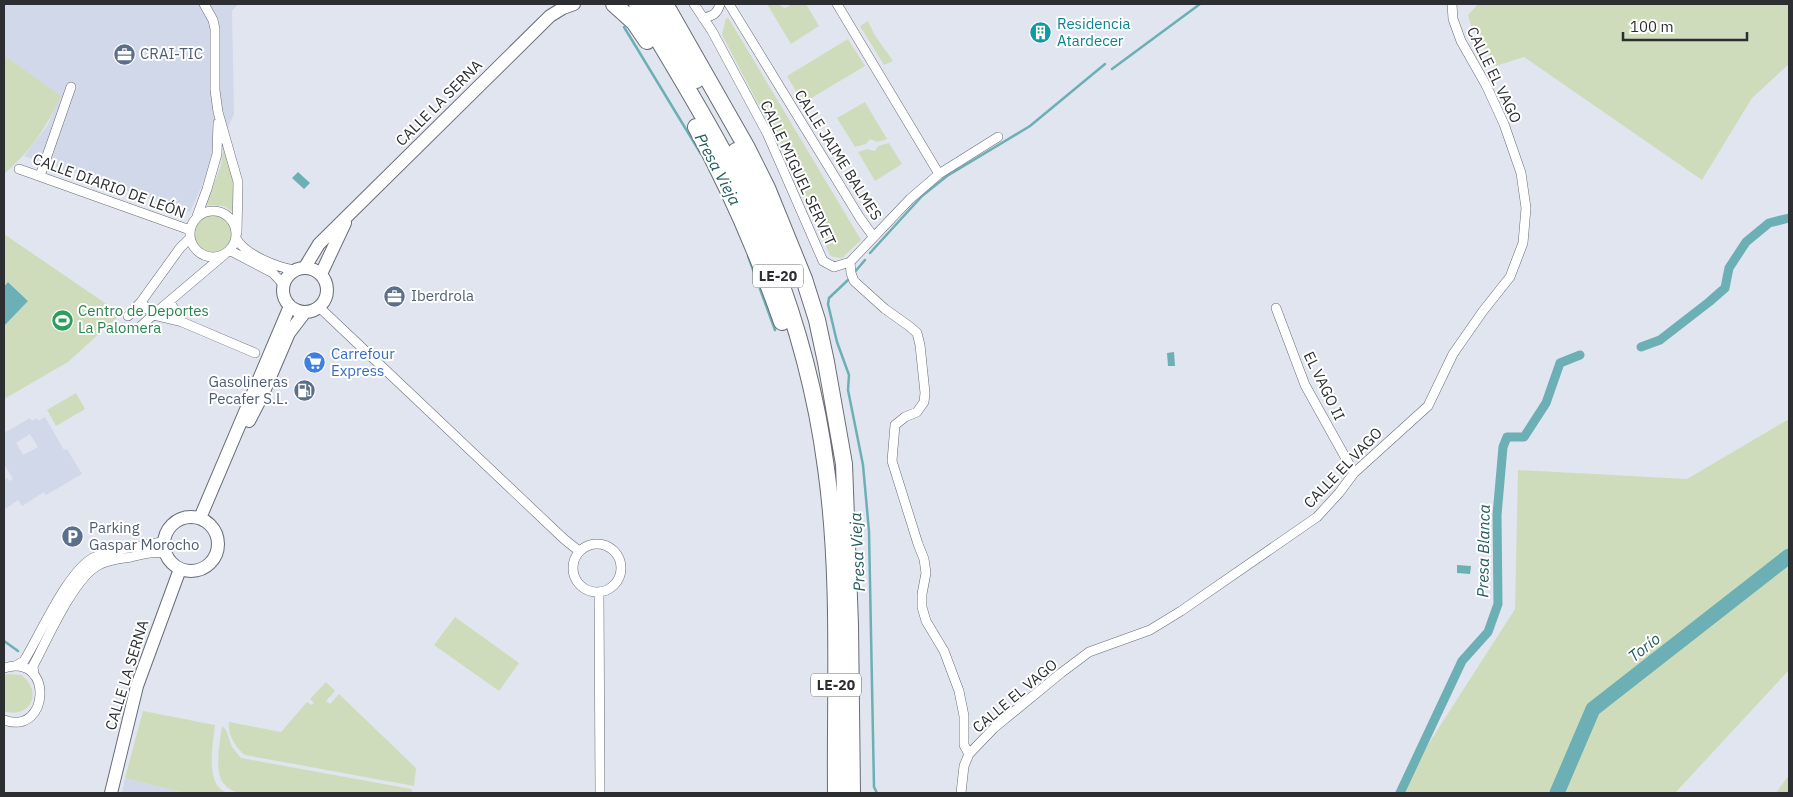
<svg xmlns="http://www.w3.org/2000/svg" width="1793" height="797" font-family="'IBM Plex Sans',sans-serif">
	<rect width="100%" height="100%" fill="#e1e5ef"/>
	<path fill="#d1d8e9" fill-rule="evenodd" d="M4 4H238L232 11 234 114 190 212 24 156 48 125 60 96 4 55Z
		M45 417 64 450 67 449 82 474 46 495 44 492 22 506 18 500 5 509 4 480 7 478 9 481 13 479 4 464V433L30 418 32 421 37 418 38 421ZM30 434 38 447 23 455 16 443Z
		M125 778 162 787 185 793H122Z"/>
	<path fill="#cfdcbb" d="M767 4H778L784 8 788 7 791 4H806L819 26 791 44Z
		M1478 4H1789V64L1752 98 1702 180 1524 57 1496 66 1472 29 1468 15Z
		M726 18 729 19 861 240 842 258 833 257 830 255 777 135 762 111 722 35Z
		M868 21 874 34 893 61 884 65 860 26Z
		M848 39 865 66 803 103 787 76Z
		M4 55 61 96C45 130 32 149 4 174Z
		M865 102 887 139 877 142 870 139 866 144 855 147 837 118Z
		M889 143 902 164 875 181 858 152 867 149 875 151 878 146Z
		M224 145 233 176V212L224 206 206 205 221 165Z
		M194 234a19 19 0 1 1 38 0a19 19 0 1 1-38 0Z
		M4 234 121 314 68 362 4 399V326L28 301 9 282 4 287Z
		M76 393 85 409 56 426 47 410Z
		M1789 419V670L1675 793H1397L1515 609 1518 470 1687 479Z
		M455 617 519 663 499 691 434 645Z
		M8 674 21 675C44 691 30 720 4 711V676Z
		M326 682 335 691 326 701 330 704 339 694 416 768 414 786 245 755C236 749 227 733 229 722L281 732 307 702 311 705 314 703 310 699Z
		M143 711 215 725C213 741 208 771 217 785 219 788 223 791 226 793H185L125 778Z
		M222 726 226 730 232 747 241 758 411 789 413 793H239C234 791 228 789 225 785 213 774 220 741 222 726Z
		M1789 775V793H1776Z"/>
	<path fill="#6cafb4" d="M298 172 310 183 304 189 292 178Z
		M8 282 28 301 4 326V287Z
		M1174 352 1175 366H1168L1167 353Z
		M1457 565 1471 566 1470 574 1457 573Z"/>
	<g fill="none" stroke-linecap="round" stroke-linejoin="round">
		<path stroke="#6cafb4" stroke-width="2.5" d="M624 27 701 154
			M1112 69 1200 4
			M870 253 922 196 947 176 1030 126 1105 64
			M748 256 775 330
			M865 260 848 280 829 298 828 304 837 342 849 375 848 390 863 465 869 531 874 787 877 793
			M4 641 18 651"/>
		<path stroke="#6cafb4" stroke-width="9" d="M1641 347 1660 340 1709 302 1725 288 1729 268 1746 242 1769 223 1789 218
			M1400 793 1462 661 1488 632 1498 604 1497 515 1503 447 1507 437H1524L1546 403 1560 363 1580 355"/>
		<path stroke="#6cafb4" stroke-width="15" d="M1557 793 1593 709 1789 556"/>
		<defs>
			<path id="street" d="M204 4 213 20 215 29V90L218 112 238 182 237 233
				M694 4 712 31 767 133 823 261 834 267 850 262 910 199 939 174 998 137
				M729 4 860 218 873 236
				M837 4 939 174
				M703 18C713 16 717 14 720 4
				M19 169 190 230
				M40 176 71 87
				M190 234a23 23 0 1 1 46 0a23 23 0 1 1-46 0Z
				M197 216 207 189 217 154 218 123
				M190 238 180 248 141 302 153 315 225 254
				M236 238C245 255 277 267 294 270
				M231 251 273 273 284 285
				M850 262 851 273 854 281 885 309 909 326 917 333 920 345 925 393 924 402 917 412 905 417 895 425 892 461 918 544 924 559 926 573 922 594V607L926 621 944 651 959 691 964 716V745L969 754
				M170 302 182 322
				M319 307 564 539 579 551
				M1276 308 1305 385 1354 473
				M128 316 141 302
				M141 326 153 315 182 322 255 353
				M573 568a24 24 0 1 1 48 0a24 24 0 1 1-48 0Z
				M599 592 600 793
				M15 666 24 661C40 635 69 568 95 557 117 548 141 547 164 541
				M4 668C54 652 50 737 4 720
				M34 675 33 666C47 640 73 580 97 566 107 560 119 559 131 557 142 554 154 551 165 553
				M961 793 964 766 969 754 994 728 1061 673 1089 652 1150 630 1181 611 1317 517 1339 493 1354 473 1428 406 1453 354 1483 311 1510 277 1523 243 1526 208 1521 173 1504 124 1486 85 1461 41 1453 19 1452 4"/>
			<path id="secondary" d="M305 267 319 244 550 16 563 8 574 4
				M283 290a22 22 0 1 1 44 0a22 22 0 1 1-44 0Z
				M321 274 345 223
				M249 421 262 396 289 333 305 312
				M164 544a27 27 0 1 1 54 0a27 27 0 1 1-54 0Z
				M200 518 290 306
				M111 793 137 686 180 569"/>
			<path id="highway" d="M614 4 634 22 647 41
				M637 4C667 55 699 106 727 159 776 255 812 361 826 468 841 575 835 685 836 793
				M651 4 696 80
				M665 4 747 148 767 188 804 279 817 320 826 362 844 464 850 625 852 793
				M696 127C731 191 758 254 782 322
				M736 151 757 193 790 273"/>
		</defs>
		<use href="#street" stroke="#696c75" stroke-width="10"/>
		<use href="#secondary" stroke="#696c75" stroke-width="14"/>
		<use href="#highway" stroke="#696c75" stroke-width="18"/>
		<use href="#street" stroke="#fff" stroke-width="9"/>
		<use href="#secondary" stroke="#fff" stroke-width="12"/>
		<use href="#highway" stroke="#fff" stroke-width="16"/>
	</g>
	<defs>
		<symbol id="building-disc" viewBox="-11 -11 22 22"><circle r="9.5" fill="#0f9aa8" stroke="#fff"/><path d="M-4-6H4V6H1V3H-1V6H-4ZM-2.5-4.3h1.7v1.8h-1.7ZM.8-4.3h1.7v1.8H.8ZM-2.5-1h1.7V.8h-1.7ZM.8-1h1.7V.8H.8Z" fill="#fff"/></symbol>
		<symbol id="office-disc" viewBox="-11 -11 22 22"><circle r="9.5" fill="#5c6f8a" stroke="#fff"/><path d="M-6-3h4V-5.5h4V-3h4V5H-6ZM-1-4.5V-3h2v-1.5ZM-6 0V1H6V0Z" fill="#fff"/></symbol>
		<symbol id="stadium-disc" viewBox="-11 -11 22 22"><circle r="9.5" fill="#2e9e5b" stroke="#fff"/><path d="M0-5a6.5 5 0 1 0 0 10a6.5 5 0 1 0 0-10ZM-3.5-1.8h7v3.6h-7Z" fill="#fff"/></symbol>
		<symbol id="supermarket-disc" viewBox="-11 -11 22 22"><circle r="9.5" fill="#3f7fe0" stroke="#fff"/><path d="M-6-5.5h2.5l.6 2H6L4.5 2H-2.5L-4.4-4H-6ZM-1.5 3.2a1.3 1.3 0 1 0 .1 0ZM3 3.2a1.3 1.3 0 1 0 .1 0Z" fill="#fff"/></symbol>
		<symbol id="fuel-disc" viewBox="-11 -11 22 22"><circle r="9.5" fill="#5c6f8a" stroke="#fff"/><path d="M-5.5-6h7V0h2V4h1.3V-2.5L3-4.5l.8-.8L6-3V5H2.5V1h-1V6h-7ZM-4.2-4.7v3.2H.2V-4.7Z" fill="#fff"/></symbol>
		<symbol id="parking-disc" viewBox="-11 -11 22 22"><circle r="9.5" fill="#5c6f8a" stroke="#fff"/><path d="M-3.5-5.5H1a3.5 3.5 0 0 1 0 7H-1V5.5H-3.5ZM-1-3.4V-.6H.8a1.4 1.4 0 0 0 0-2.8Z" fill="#fff"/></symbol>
	</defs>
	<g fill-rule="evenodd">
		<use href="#building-disc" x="1028" y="20" width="25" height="25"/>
		<use href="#office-disc" x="112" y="42" width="25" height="25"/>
		<use href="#office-disc" x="382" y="284" width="25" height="25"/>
		<use href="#stadium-disc" x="50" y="308" width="25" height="25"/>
		<use href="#supermarket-disc" x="302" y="350" width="25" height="25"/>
		<use href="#fuel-disc" x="292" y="378" width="25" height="25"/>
		<use href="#parking-disc" x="60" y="524" width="25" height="25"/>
	</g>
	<g text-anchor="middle" stroke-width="4" stroke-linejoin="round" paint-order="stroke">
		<g fill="#fff" stroke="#6c6d70" stroke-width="1">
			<rect x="753" y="264.5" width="50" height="23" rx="4"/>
			<rect x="811" y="673.5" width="50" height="23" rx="4"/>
		</g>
		<g font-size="14" font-weight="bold" fill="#2d2e32">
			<text x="778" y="281">LE-20</text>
			<text x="836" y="690">LE-20</text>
		</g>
		<g font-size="15" fill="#0d838f" stroke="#fff" text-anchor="start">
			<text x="1057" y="29">Residencia<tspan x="1057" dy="17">Atardecer</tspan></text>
		</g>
		<g font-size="15" fill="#4e5e75" stroke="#fff" text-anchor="start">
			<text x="140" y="59">CRAI-TIC</text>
			<text x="411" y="301">Iberdrola</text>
			<text x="288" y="387" text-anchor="end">Gasolineras<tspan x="288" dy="17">Pecafer S.L.</tspan></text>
			<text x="89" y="533">Parking<tspan x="89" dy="17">Gaspar Morocho</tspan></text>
		</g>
		<g font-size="15" fill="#2d2e32" stroke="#fff">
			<text transform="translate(1494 75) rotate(64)" y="5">CALLE EL VAGO</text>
			<text transform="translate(439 103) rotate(-45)" y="5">CALLE LA SERNA</text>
			<text transform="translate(838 155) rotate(58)" y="5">CALLE JAIME BALMES</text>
			<text transform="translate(798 173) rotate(65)" y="5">CALLE MIGUEL SERVET</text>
			<text transform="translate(109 186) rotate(20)" y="5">CALLE DIARIO DE LEÓN</text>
			<text transform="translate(1324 386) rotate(64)" y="5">EL VAGO II</text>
			<text transform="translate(1343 468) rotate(-46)" y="5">CALLE EL VAGO</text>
			<text transform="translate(127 675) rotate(-73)" y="5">CALLE LA SERNA</text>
			<text transform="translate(1015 696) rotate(-40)" y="5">CALLE EL VAGO</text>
		</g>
		<g font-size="15" fill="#27864d" stroke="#fff" text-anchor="start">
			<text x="78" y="316">Centro de Deportes<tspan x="78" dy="17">La Palomera</tspan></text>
		</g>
		<g font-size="15" fill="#366cbe" stroke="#fff" text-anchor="start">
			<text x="331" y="359">Carrefour<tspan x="331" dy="17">Express</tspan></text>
		</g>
		<g font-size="16" font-style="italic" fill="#235c60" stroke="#fff">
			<text transform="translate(718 169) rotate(62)" y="6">Presa Vieja</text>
			<text transform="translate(1483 551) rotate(-89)" y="6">Presa Blanca</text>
			<text transform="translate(857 552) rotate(-93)" y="6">Presa Vieja</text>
			<text transform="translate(1644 647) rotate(-38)" y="6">Torío</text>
		</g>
	</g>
	<rect width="1793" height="797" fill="none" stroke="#2d2e32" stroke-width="10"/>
	<path d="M1623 32v8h124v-8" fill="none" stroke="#2d2e32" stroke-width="2.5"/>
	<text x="1630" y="32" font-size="15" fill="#2d2e32" stroke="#ffffff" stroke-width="4" paint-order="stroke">100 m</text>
</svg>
